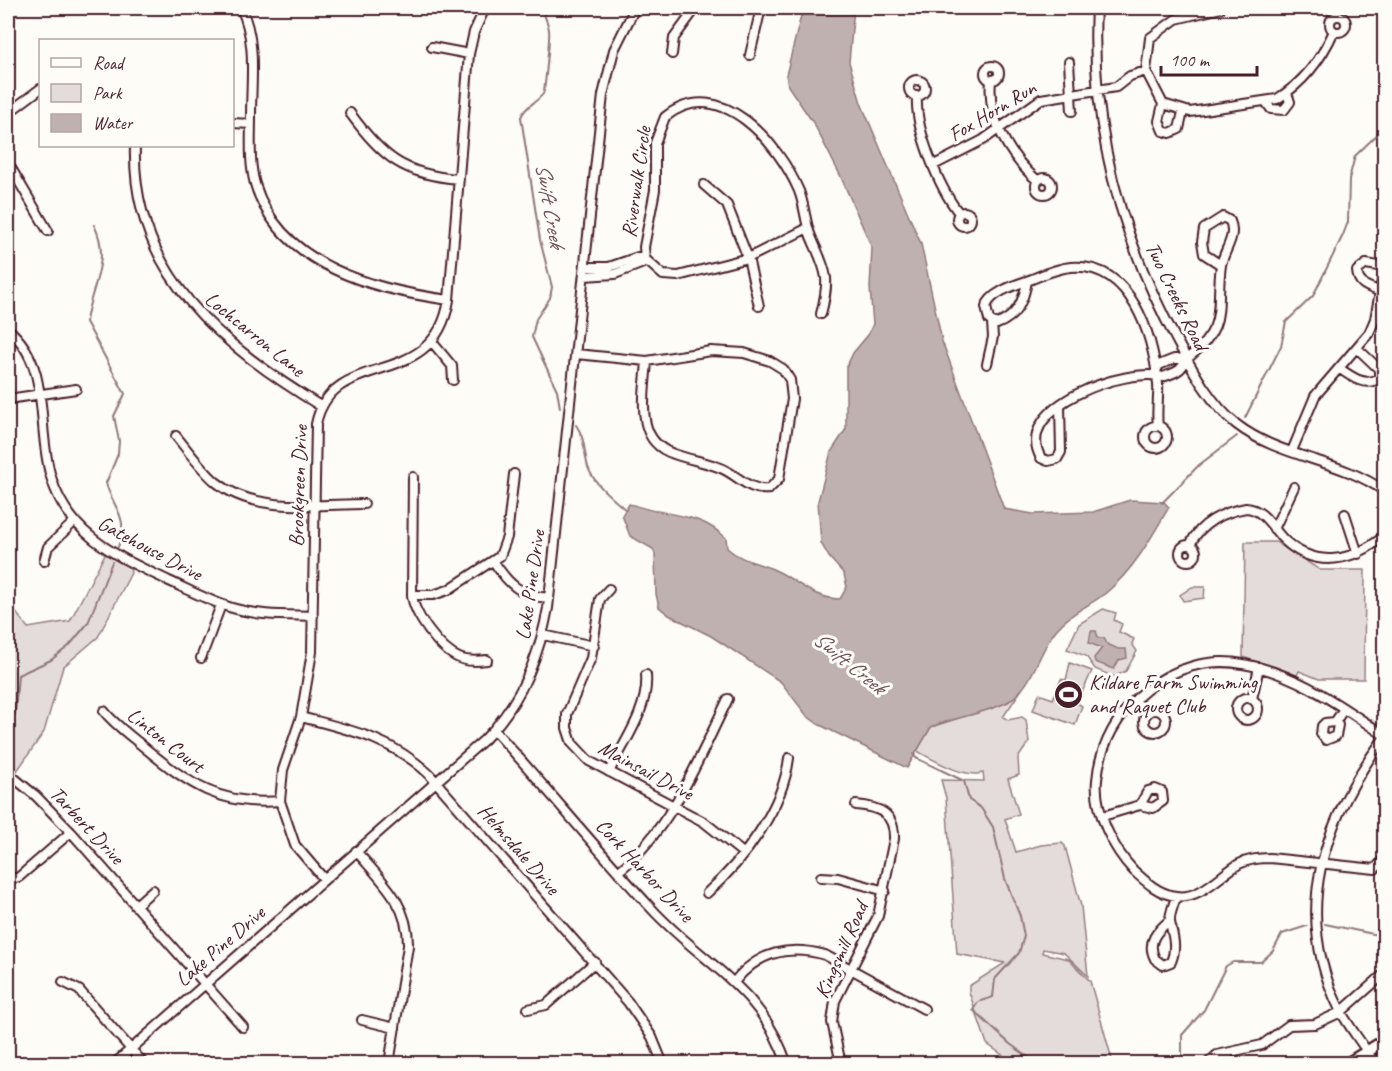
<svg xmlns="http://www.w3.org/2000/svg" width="1392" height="1071" font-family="Caveat,sans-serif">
	<rect width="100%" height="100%" fill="#fdfcf7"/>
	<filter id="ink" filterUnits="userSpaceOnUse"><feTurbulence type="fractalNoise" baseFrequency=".0167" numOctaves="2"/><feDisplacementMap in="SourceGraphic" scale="12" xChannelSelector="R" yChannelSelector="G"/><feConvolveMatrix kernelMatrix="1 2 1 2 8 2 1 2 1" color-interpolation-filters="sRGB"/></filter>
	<g filter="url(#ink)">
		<path fill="#e3dcda" stroke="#967e82" stroke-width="1.5" d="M1245 542H1276L1320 570H1365L1364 679H1319L1299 671 1297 675 1243 657Z
			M105 554 130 567 131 573 98 637 63 667 44 732 17 771 8 764V715L12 705 8 602 28 628 70 621Z
			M1192 587H1205L1204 598 1183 601 1180 595Z
			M1103 609 1116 613 1114 620 1122 624 1119 632 1134 639 1132 644 1137 651 1126 671 1114 677 1095 669 1086 656 1067 649 1079 624Z
			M1070 663 1092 671 1077 703 1082 706 1075 725 1033 710 1039 694 1053 699 1061 679 1066 680Z
			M1022 689 1003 717 1008 720 1022 717 1026 720 1029 742 1018 758 1019 775 1008 779 1019 814 1005 819 1016 852 1041 845 1062 843 1065 846 1081 906 1088 976 1064 953 1043 949 1042 953 1068 959 1090 981 1113 1063H1014L987 1044 969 992V986L1005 963 957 954 946 798 941 780 984 781 983 773C963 778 936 761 917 751L931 727 1008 702Z"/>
		<path fill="#c0b1b1" stroke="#91777b" stroke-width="1.5" d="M803 8H854L849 62 861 103 921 244 942 341 1004 509 1033 514 1093 512 1130 500 1164 502 1169 507C1151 538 1135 568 1107 592 1090 606 1072 611 1056 630 1038 652 1034 685 1009 701 991 712 953 718 931 727L907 768 818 724 807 716 781 682 711 636 669 615 659 607 656 594 655 554 653 549 630 536 622 515 629 504C638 506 647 510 657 511 684 516 705 518 726 538L727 548C742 562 762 563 779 572 800 583 815 599 840 599L847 587 844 574 829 557 821 543 818 501 831 452 846 429V368L853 353 868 335 873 324 870 288 872 248 840 175 814 124 788 86 786 75Z
			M1091 631H1096L1098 638H1104L1107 644 1118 649H1126L1127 658 1119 660 1114 669 1095 662 1094 658 1102 648 1089 643Z"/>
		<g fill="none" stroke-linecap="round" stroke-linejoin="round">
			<path stroke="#91777b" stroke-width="2" d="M541 8C544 15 548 22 549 30 550 36 545 91 543 94 535 104 526 105 521 117L540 240 552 287 550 298 536 319 532 337 557 390 560 408
				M94 225C112 260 90 288 86 322L125 394 114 416 119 441 118 454 106 483C113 509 130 516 118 547
				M1245 418 1281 346 1286 322 1313 296 1343 235 1348 222 1349 179 1355 156 1384 128
				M576 425C585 437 584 453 588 467 593 483 613 499 626 510
				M1162 503 1199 465 1237 436
				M8 726 15 714 18 675 51 660 69 646 88 623 112 562
				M913 754 916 758 964 781 969 800 981 808 993 827 1005 879 1020 916 1024 936 1019 953 995 979 993 997 978 1002 973 1010 1010 1044 1038 1064
				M1325 924 1378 935 1384 933
				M1182 1064V1035L1204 1010 1226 966 1233 962H1261L1273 951 1282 934 1307 926"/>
			<defs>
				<path id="minor" d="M241 8C257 41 251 80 251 116 251 138 249 163 255 184 280 266 375 290 449 300
					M1096 8C1090 126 1121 239 1178 343 1193 371 1211 404 1236 424 1279 458 1340 459 1384 491
					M1221 8 1176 19 1150 38 1146 71 1163 104 1190 112 1277 99C1303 83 1322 58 1334 31
					M1330 24a8 8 0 1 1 16 0a8 8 0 1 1-16 0Z
					M432 47 469 54
					M672 54 674 38 696 8
					M750 55 761 8
					M1069 62 1072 111
					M985 73a7 7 0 1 1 14 0a7 7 0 1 1-14 0Z
					M909 88a8 8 0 1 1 16 0a8 8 0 1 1-16 0Z
					M991 81C987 119 1010 157 1038 181
					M917 97C915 129 939 188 959 213
					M1266 102 1271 109 1284 110 1290 102 1287 93
					M1163 104 1159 121 1163 131 1170 133 1179 129 1183 112
					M8 113 40 89
					M350 113C382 157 404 175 459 179
					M232 123 251 124
					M135 146C131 273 222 346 322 407
					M8 163 48 231
					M934 165 983 140 1041 99 1116 87 1130 76 1146 71
					M1036 186a8 8 0 1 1 16 0a8 8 0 1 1-16 0Z
					M704 185 727 205 748 258 759 306
					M957 219a7 7 0 1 1 14 0a7 7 0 1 1-14 0Z
					M808 228 748 258 678 276 663 275 645 259 644 247 655 190V143L665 117C720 73 779 144 799 191 804 204 805 218 809 231 814 246 824 262 826 278 827 290 824 302 821 314
					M585 267H609L644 255
					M584 276 615 274 646 262
					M1027 281C1024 300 1017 317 997 324L989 320 986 307C990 292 1018 284 1032 279 1044 274 1058 268 1071 267 1132 262 1153 337 1158 384 1159 398 1156 412 1158 426
					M1379 291C1368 287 1358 285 1357 271L1366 264 1384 267
					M8 329C52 365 36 428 51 477 68 536 119 557 169 581 191 591 213 603 236 609 261 616 287 615 313 616
					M433 343 452 366 453 380
					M711 351 744 353 770 361 783 369 790 380 792 399 779 479 769 489C751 492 738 476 723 469 708 462 690 460 674 454 633 441 645 394 647 361Z
					M576 354 647 361
					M987 364 993 337 992 323
					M1339 368C1350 376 1366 388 1379 378V369L1358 349
					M1155 373 1159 365 1174 359H1186
					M8 399 76 389
					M1060 405 1061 452 1057 459 1048 461 1041 458C1011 406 1128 366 1163 377 1168 375 1176 373 1180 369 1184 366 1184 361 1188 358 1229 326 1215 308 1221 265 1224 250 1237 237 1230 221L1223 217 1204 229 1202 242 1204 254 1221 265
					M1145 437a11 11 0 1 1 22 0a11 11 0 1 1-22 0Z
					M176 436C189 452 201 469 216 482 255 514 318 504 364 504
					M1292 451 1315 396 1369 333 1375 319 1384 270
					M413 477 412 595C414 615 440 650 459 658 468 662 478 661 487 660
					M1345 514 1358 554
					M1274 529 1294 487
					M1180 553a8 8 0 1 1 16 0a8 8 0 1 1-16 0Z
					M1190 545C1200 523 1223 512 1246 508 1264 509 1272 528 1284 540 1316 570 1354 561 1384 536
					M44 561 48 547 74 522
					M494 562C509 585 521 596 549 598
					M609 589 600 599 591 658 567 714V728L572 743 589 761 704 822 743 853
					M412 595H433L448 590 500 556 507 537 514 474
					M543 635 594 646
					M201 658 221 605
					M1236 709a11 11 0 1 1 22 0a11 11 0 1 1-22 0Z
					M1252 699 1259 667
					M1135 701 1148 713
					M1144 721a11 11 0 1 1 22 0a11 11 0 1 1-22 0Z
					M104 711C115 725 131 736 145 748 190 785 220 806 280 801
					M301 717C350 730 391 738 429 774L628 1002 652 1037 663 1064
					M1335 722 1325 723 1322 726 1321 734 1326 740 1336 736 1338 725 1335 722 1344 709
					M494 730C547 788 597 850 651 908 702 964 760 985 787 1064
					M1384 735C1340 706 1297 673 1243 664 1173 651 1103 708 1097 780 1094 811 1113 849 1134 871 1146 882 1159 894 1176 896 1200 900 1220 875 1239 864 1249 859 1259 858 1270 858L1375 869 1384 859
					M609 772C624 742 649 709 646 675
					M8 773 36 796 71 832 243 1027
					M1103 816 1140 805 1153 808 1163 801 1162 792 1155 789 1148 791 1140 805
					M356 851C382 881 409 904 408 946L389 1064
					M619 871C673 826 697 762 728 699
					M821 877 838 878 885 891
					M324 879 295 845 280 801 283 770 301 717 312 652 316 424C332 346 434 394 449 300L469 54 474 32 485 8
					M8 880 19 877 71 832
					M707 893C744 860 783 808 789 758
					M135 906 153 890
					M1170 920C1157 931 1146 942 1155 959L1163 965 1171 962C1177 948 1173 936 1170 922 1169 915 1174 904 1176 897
					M735 981C758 952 790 945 825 955L924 1009
					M63 982 79 990 144 1064
					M528 1009 546 1005 595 962
					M362 1020 395 1028
					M114 1064 484 740C520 704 539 658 548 608L603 95 614 50 635 8
					M841 1064 832 1022 835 1001 878 916 894 839C895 813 879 807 856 805
					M1207 1064 1217 1055 1262 1045 1289 1025 1315 1024 1341 1012 1384 974
					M1226 1064 1228 1054
					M1375 1064C1364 1045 1350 1029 1340 1010 1291 912 1323 821 1384 738"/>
				<path id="major" d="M1347 1064 1384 1041
					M1374 1064 1384 1057"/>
			</defs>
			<use href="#minor" stroke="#4a1f2b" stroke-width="12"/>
			<use href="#major" stroke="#4a1f2b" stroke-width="15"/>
			<use href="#minor" stroke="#fdfcf7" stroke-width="8"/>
			<use href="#major" stroke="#fdfcf7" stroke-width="10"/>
		</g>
	</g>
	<defs>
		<symbol id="stadium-disc" viewBox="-11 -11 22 22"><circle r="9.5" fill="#4a1f2b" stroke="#fdfcf7"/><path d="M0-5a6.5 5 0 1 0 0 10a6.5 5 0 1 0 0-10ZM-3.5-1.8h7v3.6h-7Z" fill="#fff"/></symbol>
	</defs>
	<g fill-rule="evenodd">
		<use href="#stadium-disc" x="1052" y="678" width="33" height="33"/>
	</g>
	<g text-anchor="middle" stroke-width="6" stroke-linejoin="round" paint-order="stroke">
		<g font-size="21" fill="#4a1f2b" stroke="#fdfcf7">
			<text transform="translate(992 111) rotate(-31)" y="7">Fox Horn Run</text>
			<text transform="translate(636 182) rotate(-82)" y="7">Riverwalk Circle</text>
			<text transform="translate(1177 296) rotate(64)" y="7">Two Creeks Road</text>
			<text transform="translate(255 334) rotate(39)" y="7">Lochcarron Lane</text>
			<text transform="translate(298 486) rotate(-88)" y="7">Brookgreen Drive</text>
			<text transform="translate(150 548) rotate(28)" y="7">Gatehouse Drive</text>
			<text transform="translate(530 585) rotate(-82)" y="7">Lake Pine Drive</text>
			<text transform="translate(166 740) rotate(38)" y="7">Linton Court</text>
			<text transform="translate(646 770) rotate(28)" y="7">Mainsail Drive</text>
			<text transform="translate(87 825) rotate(47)" y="7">Tarbert Drive</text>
			<text transform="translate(519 849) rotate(49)" y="7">Helmsdale Drive</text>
			<text transform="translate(645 870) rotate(47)" y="7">Cork Harbor Drive</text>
			<text transform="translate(220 946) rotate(-41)" y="7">Lake Pine Drive</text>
			<text transform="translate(841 950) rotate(-66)" y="7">Kingsmill Road</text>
		</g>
		<g font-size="21" fill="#4a1f2b" stroke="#fdfcf7" text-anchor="start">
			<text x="1089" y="689">Kildare Farm Swimming<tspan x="1089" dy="24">and Raquet Club</tspan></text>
		</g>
		<g font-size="22" font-style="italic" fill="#73525a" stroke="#fdfcf7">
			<text transform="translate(551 205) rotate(80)" y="8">Swift Creek</text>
			<text transform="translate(850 662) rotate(39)" y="8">Swift Creek</text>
		</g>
	</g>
	<rect width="1392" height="1071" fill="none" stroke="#fdfcf7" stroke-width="30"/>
	<rect x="15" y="15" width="1362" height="1041" fill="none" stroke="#4a1f2b" stroke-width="2" filter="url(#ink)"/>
	<rect x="39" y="39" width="195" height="108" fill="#fdfcf7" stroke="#b5a4a5" stroke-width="1.5"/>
	<rect x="51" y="58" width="30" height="9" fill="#fdfcf7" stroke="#b5a4a5" stroke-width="1.5"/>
	<text x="93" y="69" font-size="18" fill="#4a1f2b">Road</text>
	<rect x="51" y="84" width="30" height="18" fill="#e3dcda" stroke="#b5a4a5" stroke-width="1.5"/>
	<text x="93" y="99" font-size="18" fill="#4a1f2b">Park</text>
	<rect x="51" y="114" width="30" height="18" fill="#c0b1b1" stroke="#b5a4a5" stroke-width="1.5"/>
	<text x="93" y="129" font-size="18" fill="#4a1f2b">Water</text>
	<path d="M1161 66v9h96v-9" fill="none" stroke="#4a1f2b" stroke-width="3"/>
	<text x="1170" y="66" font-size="18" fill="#4a1f2b" stroke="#fdfcf7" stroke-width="4.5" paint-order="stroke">100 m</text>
</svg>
